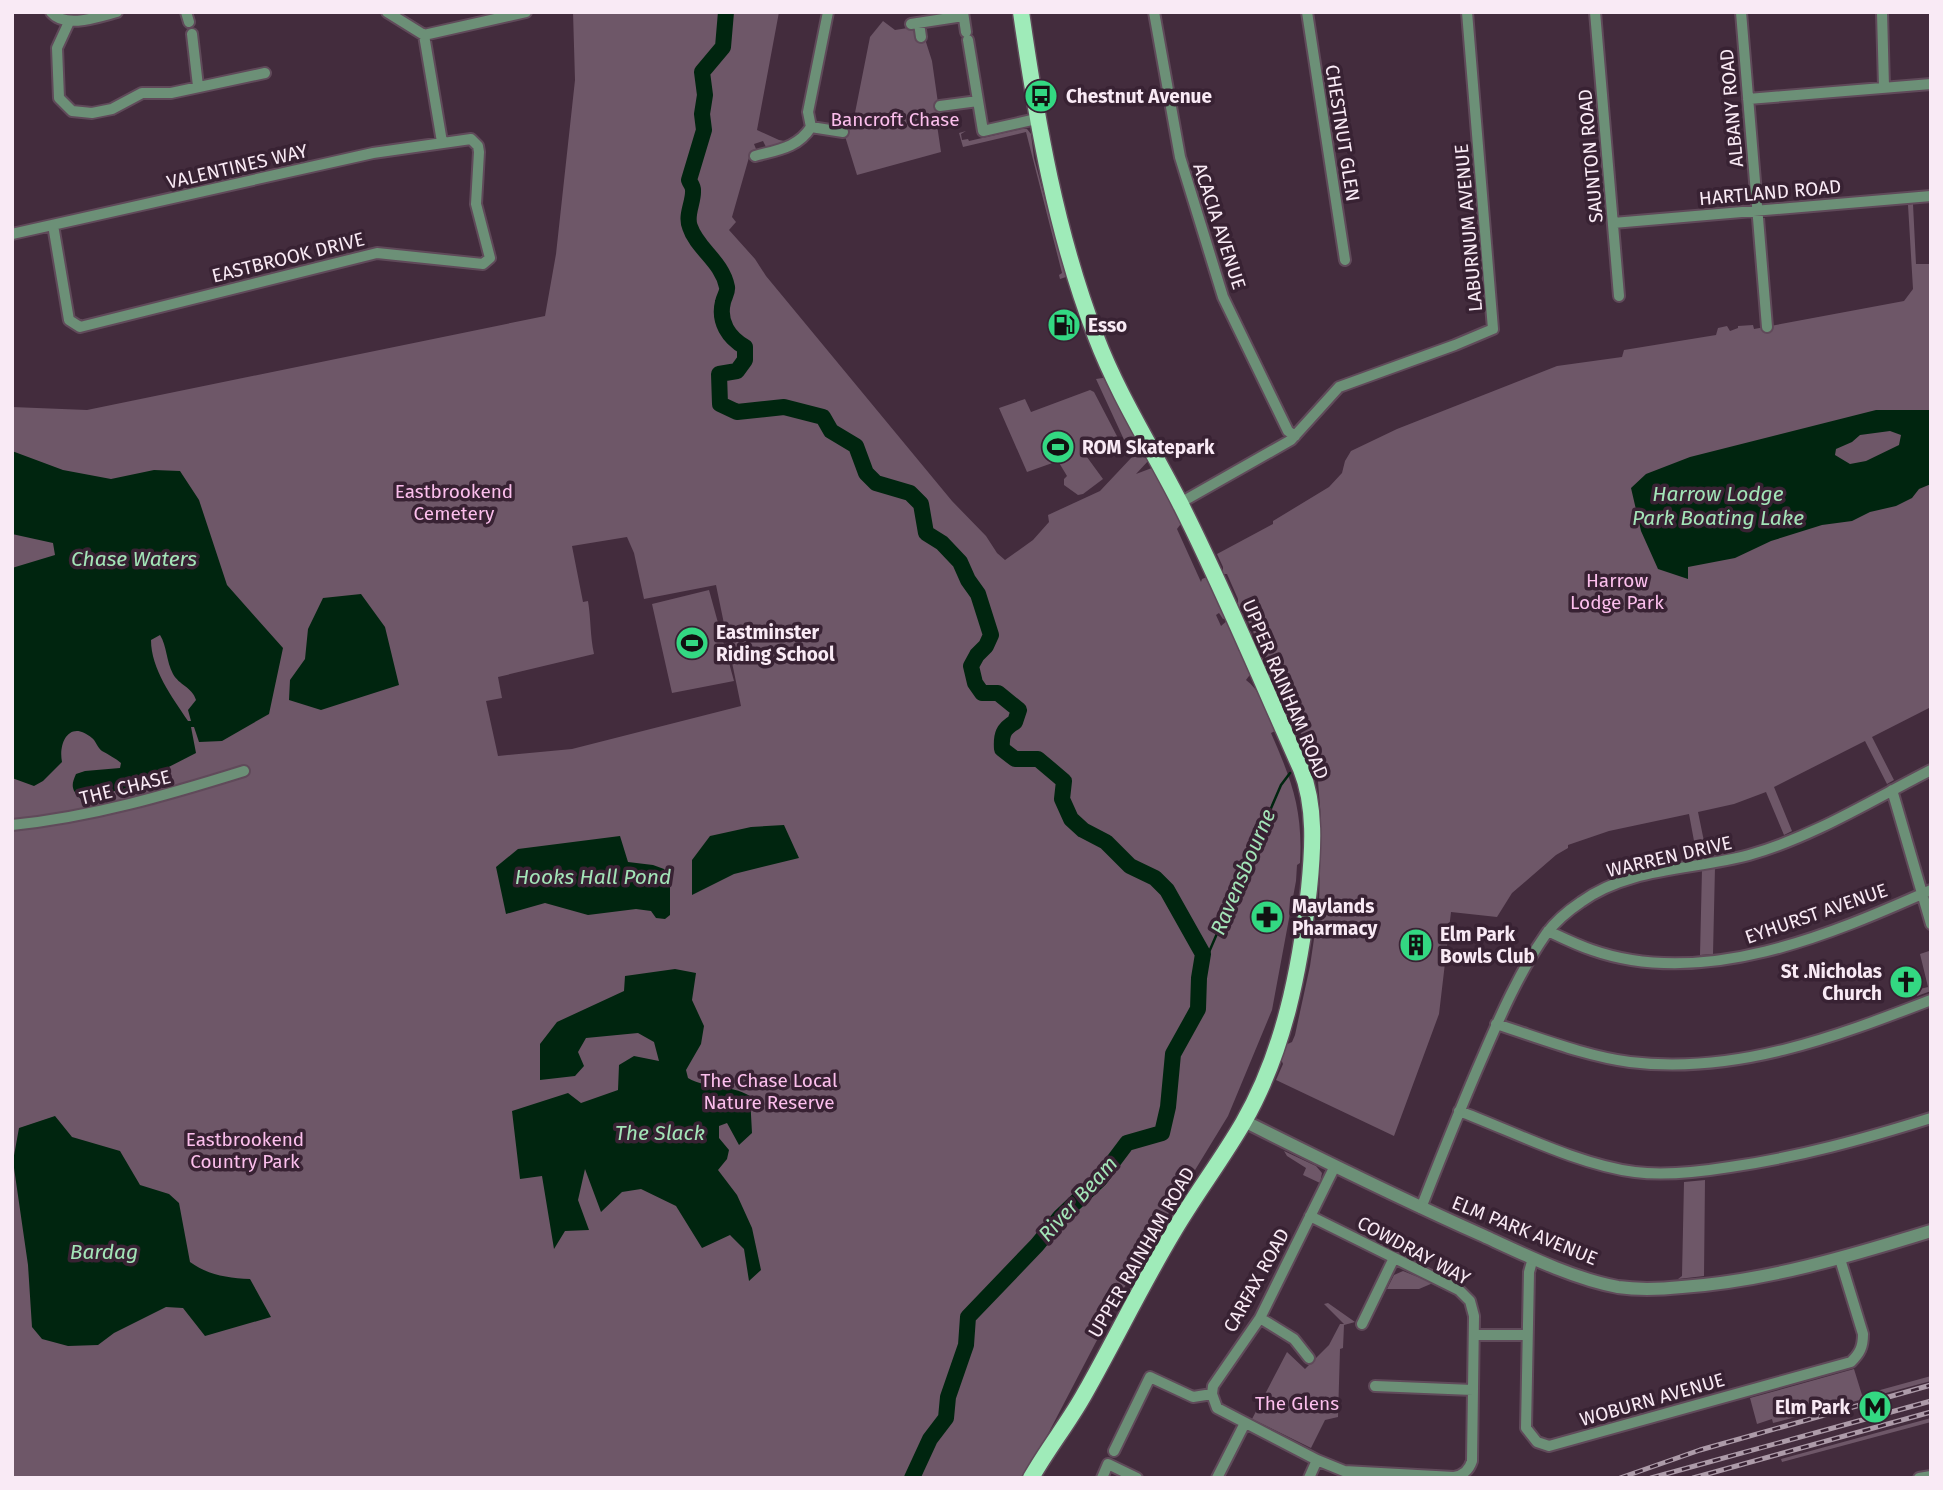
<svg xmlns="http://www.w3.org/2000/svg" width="1943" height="1490" font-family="'Fira Sans',sans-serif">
	<rect width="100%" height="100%" fill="#432c3d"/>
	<path fill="#6e5768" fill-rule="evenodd" d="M573 12H779L757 130 779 140 790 142 767 149 763 141 754 144 756 149 750 154 732 217 736 222 729 230 755 259 766 276 952 501 986 536 997 553 1005 560 1033 540 1049 522 1048 515 1100 491 1132 457 1096 379 1109 377 1149 460 1136 474 1157 466 1159 480 1183 521 1177 529 1201 582 1202 579 1207 577 1217 591 1227 618 1223 619 1219 613 1216 615 1221 626 1229 619 1239 643 1238 650 1243 654 1252 672 1246 680C1262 692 1269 713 1275 731L1271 733C1292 781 1303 810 1300 863L1297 865 1296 881 1272 1010 1228 1116 1131 1275 1025 1478H12V407L87 410 545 316 556 254 575 80ZM627 537 634 553 644 599 716 585 741 706 572 749 498 756 486 701 502 698 498 677 594 654C590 635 591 619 588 601L583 602 572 546Z
		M883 21 895 30 914 27 925 39 932 61 940 117 936 118 941 152 857 175 844 133 846 127 852 128 870 37Z
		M1021 129H1027L1031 134 1034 158 1066 277 1060 279 1059 275 1062 273 1026 132 963 147 959 133 966 131 961 134 962 140 968 139 969 141Z
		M1913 204 1916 264H1931V707L1872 737 1894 780 1887 784 1865 741 1774 787 1792 831 1784 835 1766 792 1734 804 1698 812 1707 856 1697 857 1689 814 1609 831 1568 845V848L1556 855 1512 893 1497 917 1451 912 1439 1014 1394 1136 1276 1080 1283 1064 1281 1059 1283 1046 1292 1042 1295 1035 1310 966 1319 905 1321 819 1317 769 1287 703 1285 704C1281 697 1281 691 1278 684L1274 685 1271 670 1243 610H1241L1238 604V599L1227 574H1223V567L1217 554 1273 524V521L1329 487 1342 473 1345 461 1351 451 1397 429 1557 366 1622 357 1624 350 1716 335 1718 328 1727 326 1730 331 1738 328V326L1753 325 1754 329 1904 301 1913 289 1908 205Z
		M1090 390 1094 392 1119 440 1084 453 1103 479 1083 494 1078 495 1064 485V479L1067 476 1058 461 1027 472 999 408 1025 399 1031 412Z
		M709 590 734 681 672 693 652 604Z
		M1715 867 1713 954 1700 955 1702 869Z
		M1929 951 1931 991 1917 996 1916 990 1928 987 1920 954Z
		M1284 1151 1316 1166 1322 1173 1320 1183 1303 1175 1306 1168 1287 1156Z
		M1705 1180 1704 1276 1678 1279 1682 1276 1684 1182Z
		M1403 1271 1433 1283 1419 1289H1387L1394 1275Z
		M1328 1303 1355 1322 1344 1325 1343 1348 1340 1349 1338 1417 1325 1420 1311 1448 1252 1419 1287 1352 1305 1369 1329 1345 1340 1324H1344L1324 1304Z
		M1854 1369 1862 1395 1931 1376V1381L1773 1423 1772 1419 1757 1424 1750 1398Z
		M1931 1418V1422L1782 1462 1781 1459Z"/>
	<path fill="#00250f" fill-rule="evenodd" d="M1876 410H1931V484L1919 489 1912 498 1896 506 1870 512 1852 521 1822 525 1771 541 1735 558 1688 567V579L1658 569 1641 531 1631 488 1646 474 1690 457ZM1890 431 1901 435 1899 445 1866 461 1850 464 1835 455 1836 449 1852 442 1860 435Z
		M12 451 63 470 111 479 154 470 180 471 199 500 227 585 283 648 269 714 222 741 199 742 194 727H191L196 753 157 773 144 784 81 799C71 790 71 785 76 774L85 771 120 768 121 763C115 758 109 755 102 751 97 747 96 741 92 738 70 719 58 742 62 762L43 781 34 786 12 778V568L55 555 53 543 12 534ZM160 635C167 646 166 661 173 674 179 685 192 687 196 700L188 710 191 721H188C172 697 151 669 151 640Z
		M361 594 385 627 399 685 321 710 289 700 290 680 305 659 308 629 323 598Z
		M784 825 799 858 734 874 692 895V860L710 836 751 827Z
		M620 836 628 862 653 865 664 869 670 884V915L665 919 656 918 651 911 636 909 588 915 545 903 506 914 496 867 518 849Z
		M675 969 696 973 692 1000 704 1026 701 1044 686 1070 688 1078C707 1089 730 1084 750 1096L752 1133 739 1145 727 1123 719 1126V1138L729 1150 727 1159 718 1170 737 1195 752 1228 761 1270 749 1281 744 1249 730 1235 702 1248 676 1206 641 1189 622 1192 601 1212 585 1169 578 1200 589 1230 565 1231 554 1249 542 1176 520 1179 512 1111 568 1093 581 1103 618 1090 619 1065 634 1056 659 1061 654 1042 638 1033 586 1038 578 1052 584 1066 575 1076 540 1080V1044L557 1022 624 991 625 976Z
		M55 1116 72 1137 120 1151 140 1185 169 1194 179 1203 190 1262C208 1275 227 1278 250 1279L271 1317 205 1336 183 1308 166 1307 114 1333 98 1345 68 1346 42 1339 32 1327 28 1265 13 1161 19 1128Z"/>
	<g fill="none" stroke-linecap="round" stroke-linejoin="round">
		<path stroke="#00250f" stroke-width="2.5" d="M1200 973 1281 785 1290 773"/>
		<path stroke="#00250f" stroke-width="16" d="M726 12 723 47 702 72 705 95 702 114 704 130 689 180C690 183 693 186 693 190 694 202 685 215 690 227 697 249 722 261 727 287 728 292 724 297 723 302 718 322 729 338 745 347V360L737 371 719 374 720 404 737 412 784 407 823 417 831 431 856 446 866 473 876 483 910 493 921 504 926 533 942 543 960 562 968 580 978 594 991 635 986 646 977 655 971 666 975 683 982 693H998L1019 710 1015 722C1003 729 1001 735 1002 749L1015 759H1038L1064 781 1062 799 1071 819 1083 830 1106 842 1130 866 1155 878 1167 890 1203 954 1199 978 1198 1009 1173 1054 1168 1107 1162 1133 1127 1143 1100 1179 1060 1217 1037 1245 968 1317 966 1345 948 1397 946 1418 930 1439 912 1478"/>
		<defs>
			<path id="minor" d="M51 12C65 29 98 17 117 12
				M186 12 189 22
				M387 12 424 35 526 12
				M963 12 966 32
				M1154 12 1180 157 1223 297 1288 431 1295 436
				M1307 12 1345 260
				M1595 12 1619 296
				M1741 12 1767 327
				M1882 12 1884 87
				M69 22 57 48 59 98 72 111 92 113 112 109 142 93H171L265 73
				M919 23 921 37
				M911 24 963 16
				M192 34 198 86
				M424 35 442 142
				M968 40 983 131 1036 119
				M1748 99 1931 84
				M940 106 978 101
				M811 127 843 132
				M755 156C777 150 798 148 811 127L808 112 828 12
				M1613 223 1931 196
				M12 234 373 153 471 139 478 146 479 152 476 204 490 258 483 264 377 253 80 327 69 320 53 225
				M1180 503 1291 440 1339 387 1455 345 1493 329 1467 12
				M1892 790 1931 924
				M12 825C92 817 167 795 244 771
				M1548 931C1563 938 1577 945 1592 950 1703 989 1830 935 1931 890
				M1496 1024C1540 1038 1585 1056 1630 1062 1735 1075 1835 1037 1931 1000
				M1459 1111C1512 1131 1579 1165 1635 1172 1666 1176 1699 1172 1730 1167 1799 1157 1864 1139 1931 1118
				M1421 1208C1441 1157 1461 1106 1483 1056 1501 1014 1520 971 1546 934 1555 922 1569 910 1581 902 1629 867 1694 870 1749 855 1813 837 1872 800 1931 770
				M1310 1216 1459 1290 1470 1301 1474 1316 1472 1461C1469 1470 1464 1475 1454 1477L1344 1471 1317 1460 1217 1408 1212 1394 1213 1386 1260 1318 1335 1166
				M1533 1258 1529 1272 1526 1428 1537 1442 1549 1446 1851 1362C1860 1353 1863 1347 1863 1334L1840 1259
				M1260 1318 1294 1339 1309 1358
				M1362 1324 1394 1258
				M1474 1335H1527
				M1375 1386 1473 1390
				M1114 1451 1150 1377 1193 1397 1212 1394
				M1102 1478 1108 1464 1137 1478
				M1217 1478 1245 1423
				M1309 1478 1317 1460
				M1919 1478 1931 1476"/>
			<path id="tertiary" d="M1244 1121C1324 1161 1403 1200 1484 1236 1525 1255 1574 1279 1618 1287 1639 1290 1662 1289 1682 1287 1767 1281 1850 1256 1931 1231"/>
			<path id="primary" d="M1021 12C1037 123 1056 233 1096 337 1118 395 1152 448 1180 503 1224 590 1261 680 1301 769 1316 806 1313 850 1309 889 1300 969 1284 1052 1243 1123 1221 1161 1194 1196 1172 1234 1141 1286 1115 1340 1085 1393 1069 1422 1048 1448 1031 1478"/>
		</defs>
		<use href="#minor" stroke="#604a5a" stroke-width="14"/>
		<use href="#tertiary" stroke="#604a5a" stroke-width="16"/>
		<use href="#primary" stroke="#604a5a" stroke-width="19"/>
		<use href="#minor" stroke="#6c9077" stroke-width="10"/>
		<use href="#tertiary" stroke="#6c9077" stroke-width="12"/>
		<use href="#primary" stroke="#9febb9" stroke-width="16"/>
		<defs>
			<path id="rail" d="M1620 1478 1700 1450 1931 1385
				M1651 1478 1931 1401
				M1693 1478 1931 1412"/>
		</defs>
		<use href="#rail" stroke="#ad9ba9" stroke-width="5"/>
		<use href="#rail" stroke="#382233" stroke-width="2.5" stroke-dasharray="8" stroke-linecap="butt"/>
	</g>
	<defs>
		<symbol id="bus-disc" viewBox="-11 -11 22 22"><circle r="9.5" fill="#33d882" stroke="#382233"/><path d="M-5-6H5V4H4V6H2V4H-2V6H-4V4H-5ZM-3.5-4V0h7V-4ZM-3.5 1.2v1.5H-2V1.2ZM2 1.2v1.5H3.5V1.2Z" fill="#111"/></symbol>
		<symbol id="fuel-disc" viewBox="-11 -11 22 22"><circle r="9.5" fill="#33d882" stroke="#382233"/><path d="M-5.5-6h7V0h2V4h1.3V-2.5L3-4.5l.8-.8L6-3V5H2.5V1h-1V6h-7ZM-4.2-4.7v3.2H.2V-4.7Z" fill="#111"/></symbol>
		<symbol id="stadium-disc" viewBox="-11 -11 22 22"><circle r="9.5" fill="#33d882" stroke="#382233"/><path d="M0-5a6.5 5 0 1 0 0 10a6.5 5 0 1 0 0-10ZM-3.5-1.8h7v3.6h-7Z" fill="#111"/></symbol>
		<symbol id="pharmacy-disc" viewBox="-11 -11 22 22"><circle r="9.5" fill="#33d882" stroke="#382233"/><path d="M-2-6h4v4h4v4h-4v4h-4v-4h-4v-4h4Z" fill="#111"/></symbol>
		<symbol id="building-disc" viewBox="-11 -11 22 22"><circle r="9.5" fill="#33d882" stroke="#382233"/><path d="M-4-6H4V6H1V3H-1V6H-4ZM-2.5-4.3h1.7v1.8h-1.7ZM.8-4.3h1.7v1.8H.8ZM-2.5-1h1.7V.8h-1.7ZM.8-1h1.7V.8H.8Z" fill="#111"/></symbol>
		<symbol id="church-disc" viewBox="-11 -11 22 22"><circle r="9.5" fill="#33d882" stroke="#382233"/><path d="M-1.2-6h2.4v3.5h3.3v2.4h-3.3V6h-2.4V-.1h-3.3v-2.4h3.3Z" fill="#111"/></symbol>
		<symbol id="metro-disc" viewBox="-11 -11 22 22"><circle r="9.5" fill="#33d882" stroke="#382233"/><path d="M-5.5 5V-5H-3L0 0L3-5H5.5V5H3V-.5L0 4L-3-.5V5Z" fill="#111"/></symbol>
	</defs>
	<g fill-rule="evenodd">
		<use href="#bus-disc" x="1022" y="77" width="38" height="38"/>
		<use href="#fuel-disc" x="1045" y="306" width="38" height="38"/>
		<use href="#stadium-disc" x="1039" y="428" width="38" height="38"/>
		<use href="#stadium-disc" x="673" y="624" width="38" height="38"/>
		<use href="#pharmacy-disc" x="1248" y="898" width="38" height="38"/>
		<use href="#building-disc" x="1397" y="926" width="38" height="38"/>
		<use href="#church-disc" x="1887" y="963" width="38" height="38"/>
		<use href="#metro-disc" x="1856" y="1388" width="38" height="38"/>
	</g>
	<g text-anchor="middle" stroke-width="7" stroke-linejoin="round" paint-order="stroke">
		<g font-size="19" font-weight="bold" fill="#f9eaf5" stroke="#382233" text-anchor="start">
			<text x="1066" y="103">Chestnut Avenue</text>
			<text x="1088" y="332">Esso</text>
			<text x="1082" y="454">ROM Skatepark</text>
			<text x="716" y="639">Eastminster<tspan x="716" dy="22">Riding School</tspan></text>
			<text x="1292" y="913">Maylands<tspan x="1292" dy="22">Pharmacy</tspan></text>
			<text x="1440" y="941">Elm Park<tspan x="1440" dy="22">Bowls Club</tspan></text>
			<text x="1882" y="978" text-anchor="end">St .Nicholas<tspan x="1882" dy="22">Church</tspan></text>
			<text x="1850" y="1414" text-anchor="end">Elm Park</text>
		</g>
		<g font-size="19" fill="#f9eaf5" stroke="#382233">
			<text transform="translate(1731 108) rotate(-95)" y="7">ALBANY ROAD</text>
			<text transform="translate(1343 133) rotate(81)" y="7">CHESTNUT GLEN</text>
			<text transform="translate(1590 156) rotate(-95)" y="7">SAUNTON ROAD</text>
			<text transform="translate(237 166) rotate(-13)" y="7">VALENTINES WAY</text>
			<text transform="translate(1770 192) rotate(-5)" y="7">HARTLAND ROAD</text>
			<text transform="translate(1220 226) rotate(72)" y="7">ACACIA AVENUE</text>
			<text transform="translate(1468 228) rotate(-95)" y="7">LABURNUM AVENUE</text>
			<text transform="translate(288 257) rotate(-14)" y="7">EASTBROOK DRIVE</text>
			<text transform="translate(1286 689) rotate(67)" y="7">UPPER RAINHAM ROAD</text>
			<text transform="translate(125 787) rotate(-14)" y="7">THE CHASE</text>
			<text transform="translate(1669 856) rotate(-13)" y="7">WARREN DRIVE</text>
			<text transform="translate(1816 913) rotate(-19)" y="7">EYHURST AVENUE</text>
			<text transform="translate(1525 1230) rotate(22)" y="7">ELM PARK AVENUE</text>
			<text transform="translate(1414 1250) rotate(28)" y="7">COWDRAY WAY</text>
			<text transform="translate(1141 1252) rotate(-60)" y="7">UPPER RAINHAM ROAD</text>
			<text transform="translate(1256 1280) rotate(-61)" y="7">CARFAX ROAD</text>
			<text transform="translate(1652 1399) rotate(-16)" y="7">WOBURN AVENUE</text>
		</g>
		<g font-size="19" fill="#fcbfed" stroke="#382233">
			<text x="895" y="126">Bancroft Chase</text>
			<text x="454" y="498">Eastbrookend<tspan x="454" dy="22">Cemetery</tspan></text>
			<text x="1617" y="587">Harrow<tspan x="1617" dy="22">Lodge Park</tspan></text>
			<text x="769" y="1087">The Chase Local<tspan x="769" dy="22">Nature Reserve</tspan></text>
			<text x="245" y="1146">Eastbrookend<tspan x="245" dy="22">Country Park</tspan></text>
			<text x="1297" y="1410">The Glens</text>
		</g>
		<g font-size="21" font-style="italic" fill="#a3e5b8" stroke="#382233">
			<text x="1718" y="501">Harrow Lodge<tspan x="1718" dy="24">Park Boating Lake</tspan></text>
			<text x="134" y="566">Chase Waters</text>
			<text transform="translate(1243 872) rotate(-67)" y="7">Ravensbourne</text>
			<text x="593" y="884">Hooks Hall Pond</text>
			<text x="660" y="1140">The Slack</text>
			<text transform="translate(1078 1199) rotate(-48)" y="7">River Beam</text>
			<text x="104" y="1259">Bardag</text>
		</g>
	</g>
	<rect width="1943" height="1490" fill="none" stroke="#f9eaf5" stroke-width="28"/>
</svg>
